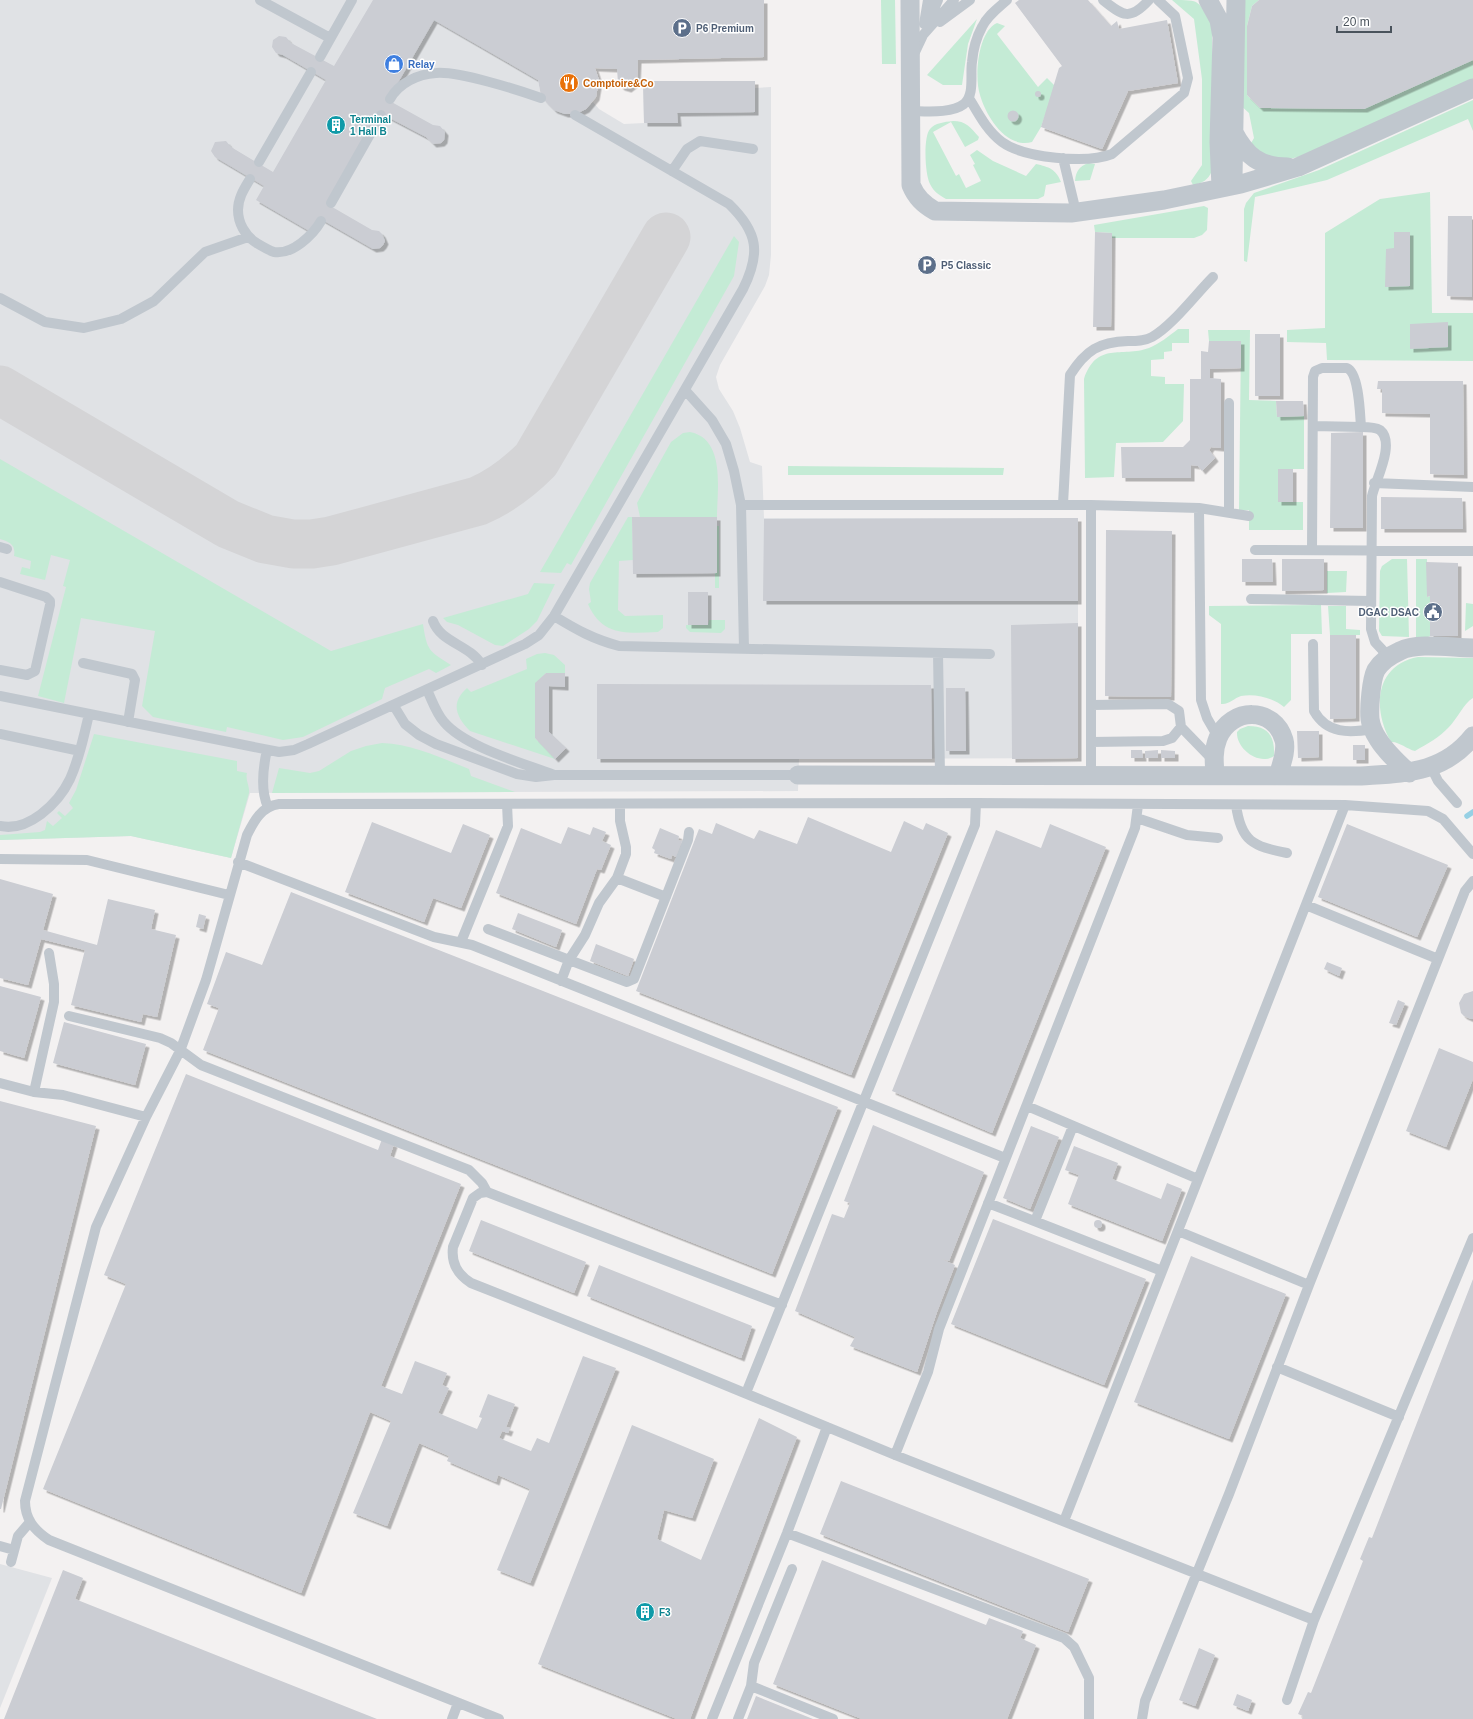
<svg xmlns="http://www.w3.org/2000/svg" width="1473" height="1719" font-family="Helvetica,sans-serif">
	<defs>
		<filter id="shadow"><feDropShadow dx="3.5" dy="3.5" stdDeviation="0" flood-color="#0004"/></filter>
	</defs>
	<rect width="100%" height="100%" fill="#f3f1f1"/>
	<path fill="#e0e2e5" d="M0 0H571L570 11 532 76 538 80 541 96 545 101 559 112 571 114 586 109 593 102 599 109 624 124 644 123 643 81H755V88L771 87V255L769 275 765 286 720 365 716 377 719 389 733 411 740 428 750 462 762 466 764 518H1078V758L799 759 798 791 250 793 231 858 131 836 0 840Z
		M0 1564 52 1578 0 1708Z"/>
	<path fill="#c4ebd5" d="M881 0H895L896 64H882Z
		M1172 0C1202 0 1197 0 1212 25V171C1208 180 1203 183 1193 185L1191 181 1202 165V79L1194 19Z
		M1240 0H1259L1252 6 1247 26V95L1260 108 1364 109 1473 60V82L1298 157C1274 163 1268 160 1250 145L1254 138 1249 113 1239 104Z
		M977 19 968 44 962 85H943L927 75Z
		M997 23 1005 26 997 34 1038 87 1047 78 1055 86 1041 127 1032 142C1006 149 986 116 980 95 974 77 978 31 997 23Z
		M1473 100V131L1468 119 1327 180 1255 197 1247 262 1244 261V209L1246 203 1254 193 1319 170Z
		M953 121C966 121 970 127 979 137L978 140 965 147 951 122 933 132 956 176 959 174 966 188 981 181 973 165 975 164 970 155 977 150 993 161 1026 176 1036 164C1049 167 1056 169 1061 182L1046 185 1044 196 1038 199H946C939 195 934 192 930 184 925 175 923 137 930 129 935 123 944 122 953 121Z
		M1088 163 1095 164 1090 180 1075 181C1076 171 1079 167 1088 163Z
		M1430 192 1432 313H1473V361L1327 360 1326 343 1287 342V330L1325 328V233L1380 199Z
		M1204 206 1208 208 1207 230 1202 235 1194 238H1112V233L1095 232 1094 225Z
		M734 236 739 242 734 276 571 565 567 563 561 573 540 572Z
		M1178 329H1189V343H1172V351L1164 352V359L1151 360V376L1165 377V384H1184L1183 421 1163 442 1116 443 1114 477 1085 478 1084 379C1097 341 1121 358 1149 348 1159 344 1169 336 1178 329Z
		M1208 330H1250L1249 400 1276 401 1277 417 1304 416V469H1278V502H1303V530H1249V510L1239 511 1241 341H1209Z
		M690 432C726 439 717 490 717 517H640L637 503 671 442 683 433Z
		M0 459 331 651 423 624C427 651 429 651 451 665L436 673 429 669 385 688 382 699 303 737 283 740 227 727 226 732 153 717 142 706 155 631 81 618 64 703 38 696 66 587 63 586 70 560 51 555 45 580 20 574 22 567 30 569 31 561 14 556C16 545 10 542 0 539Z
		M788 466 1004 468 1003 475H788Z
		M628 517H632L633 560 619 561 618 610 625 616 663 615V628L658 632C628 633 602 637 588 604L591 602 589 589 590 583Z
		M717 526H719V588H715V573H717Z
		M1392 559H1407L1409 637 1382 636 1379 631 1380 571 1382 566Z
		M1416 559H1427V597L1430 596V636L1428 637H1416Z
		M1327 571H1347L1346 592 1327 593Z
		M534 583 555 584 537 621 529 629 503 646 495 645 458 625 447 622 443 618 528 594Z
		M1466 603 1473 604V626L1465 631Z
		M1321 605 1322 634H1291V700L1284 707C1274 698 1255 693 1241 696 1234 698 1229 705 1221 704V624L1209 615V606Z
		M1328 606H1346V629L1360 630V635H1330Z
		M709 620H725V629L721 633 690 632 686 628V625H708Z
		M545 653 554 655 565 665V673H546L535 684V738L555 759 470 731C456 717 450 703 467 688L471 692 527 669 526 659 537 654Z
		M1418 657 1473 658V698C1464 703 1457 719 1449 727 1440 737 1427 744 1415 751 1407 749 1398 741 1391 742 1372 709 1375 665 1418 657Z
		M1248 726C1269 726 1275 737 1274 756 1259 766 1236 749 1237 732L1240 729Z
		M94 734 237 761V771L247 773C245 780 250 786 249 793L231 858 131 836 0 840V835L40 832 45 830 47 821 53 826 62 818 57 813 59 811 65 816 73 808 69 803 76 790Z
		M382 743C413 744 441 758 469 769L471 776 515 792 272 793 279 768 310 773 319 771 351 751 366 746Z"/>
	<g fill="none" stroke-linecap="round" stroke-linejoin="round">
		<path stroke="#96d0e4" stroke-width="5.5" d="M1467 816 1473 812"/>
		<path stroke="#d4d4d6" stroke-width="49" d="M0 390 228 524 265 539 293 544H312L331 541 478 501C501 491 518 478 536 460L666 237"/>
	</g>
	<path fill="#cbcdd3" filter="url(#shadow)" d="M373 0H764V57L638 60 637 82 628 89 621 87 618 83 617 69 595 68 599 80 596 97 586 109 578 113 565 114 554 110 545 101 541 96 538 80 434 20 388 100 433 125 440 126 445 132 444 140 441 143 433 144 426 137 380 113 327 204 372 230 379 231 382 234 385 241 383 245 380 248 373 249 319 218 311 232 256 200 264 186 215 157 211 151 215 142 226 141 231 147 273 172 326 80 283 55 276 53 272 47 273 40 279 36 286 37 291 43 334 66Z
		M1019 0H1088L1111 26 1117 21 1119 29 1167 20 1178 83 1128 91 1102 149 1041 127 1059 68 1062 66 1015 3Z
		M1259 0H1473V60L1364 109 1260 108 1247 95V26L1252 6Z
		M643 81H755V112L677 113 678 123H644Z
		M1035 94a3 3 0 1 1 6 0a3 3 0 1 1-6 0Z
		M1007.5 116a5.5 5.5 0 1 1 11 0a5.5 5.5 0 1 1-11 0Z
		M1448 216H1472V297L1447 296Z
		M1095 232 1112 233 1111 327H1093Z
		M1394 232H1410V286L1385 287 1386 249 1394 248Z
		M1448 322V347L1410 349V324Z
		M1255 334H1280V396H1255Z
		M1209 341H1241V368L1210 369V378L1221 379V448L1211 447 1209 450 1215 458 1202 471 1198 466 1191 465V478H1122L1121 447H1183L1190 440V379H1201V351L1208 352Z
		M1378 381H1463L1464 475 1430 474V414L1382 413V389H1377Z
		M1276 401H1303L1304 416 1277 417Z
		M1363 432V528H1330L1331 433Z
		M1278 469H1293V502H1278Z
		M1381 497 1462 498 1463 529H1381Z
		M632 517H717V573L633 574Z
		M1078 518V601H763L764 519Z
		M1106 530 1172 531 1171 697 1105 696Z
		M1242 559H1272L1273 582H1242Z
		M1282 559H1324V590L1282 591Z
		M1426 562 1458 563V636H1430V596L1427 597Z
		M688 592H708V625H688Z
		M1078 623V758L1012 759 1011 625Z
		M1330 635H1356V718L1330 719Z
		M546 673H565V687L549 686V732L566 748 555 759 535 738V683Z
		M597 684 931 685 932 759H597Z
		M946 688H965L966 751H946Z
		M1297 731H1319V757L1298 758Z
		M1353 745H1365V760H1353Z
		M1131 750H1142L1143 758H1131Z
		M1158 750V758H1145V751Z
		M1161 750 1175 751V758H1161Z
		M808 817 891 852 904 821 923 830 926 823 948 833 851 1075 636 991 699 829 712 834 716 823 754 839 759 830 797 844Z
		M372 822 451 853 463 824 490 835 461 908 433 898 424 922 345 892Z
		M1050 824 1106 847 992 1133 892 1091 996 830 1041 848Z
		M1347 824 1448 865 1417 937 1318 897Z
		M568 827 590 835 593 827 606 832 602 841 611 845 601 870 597 869 576 924 496 893 521 828 561 844Z
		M660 828 679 836 678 840 682 841 676 857 672 855 671 859 654 853 655 850 652 848Z
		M0 879 53 894 43 930 97 945 108 899 155 910 151 929 176 935 157 1017 143 1014 141 1022 71 1005 85 950 41 939 28 985 0 978Z
		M291 892 838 1107 772 1274 203 1050 219 1008 207 1004 226 952 262 965Z
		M518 913 562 930 556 947 512 929Z
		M199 914 206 916 203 929 196 927Z
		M596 944 634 959 628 976 590 961Z
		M1327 962 1342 968 1339 976 1324 969Z
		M0 986 41 997 24 1058 0 1051Z
		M1473 991V1019H1471L1464 1016 1461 1013 1459 1003 1464 994Z
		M1398 1000 1405 1003 1396 1025 1389 1023Z
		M64 1022 146 1044 135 1085 53 1063Z
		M1439 1048 1473 1062V1079L1446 1147 1406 1131Z
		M186 1074 378 1150 382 1139 394 1144 390 1156 461 1184 381 1386 402 1394 415 1361 447 1373 442 1385 449 1388 438 1413 477 1429 482 1418 479 1417 488 1394 515 1404 506 1427 510 1428 508 1433 502 1431 499 1438 531 1451 537 1438 549 1443 583 1356 616 1368 530 1583 497 1570 530 1489 498 1475 496 1482 447 1461 449 1456 419 1443 387 1526 353 1513 391 1421 370 1412 301 1593 43 1489 126 1284 104 1275Z
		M0 1101 96 1126 1 1509H0Z
		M873 1125 984 1172 949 1261 941 1259 955 1265 937 1312 917 1372 850 1346 855 1337 795 1311 832 1214 844 1218 850 1203 844 1201Z
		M1031 1126 1059 1137 1030 1209 1003 1198Z
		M1074 1146 1118 1163 1112 1179 1161 1199 1167 1183 1182 1189 1162 1241 1068 1204 1079 1175 1065 1170Z
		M993 1219 1146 1279 1104 1385 951 1324Z
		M1094 1224a4 4 0 1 1 8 0a4 4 0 1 1-8 0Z
		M481 1220 586 1262 574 1293 469 1251Z
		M1191 1256 1286 1294 1229 1439 1134 1402Z
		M599 1265 752 1326 741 1358 587 1296Z
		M1473 1279V1719H1302L1303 1716 1298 1714 1308 1692 1311 1693 1363 1561 1360 1559 1369 1537 1372 1538Z
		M759 1418 797 1437 690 1719H677L538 1664 632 1425 714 1459 692 1518 664 1510 657 1539 701 1560Z
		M841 1481 1089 1579 1068 1632 820 1534Z
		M822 1560 986 1625 989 1618 1023 1631 1020 1638 1036 1645 1007 1719H862L773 1684Z
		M63 1570 83 1578 75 1599 377 1719H4Z
		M1199 1648 1215 1655 1195 1706 1179 1700Z
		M1237 1694 1252 1700 1248 1711 1233 1705Z
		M756 1696 813 1719H747Z"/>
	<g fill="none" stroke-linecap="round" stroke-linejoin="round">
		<path stroke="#c0c7ce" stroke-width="10" d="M260 0 330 38
			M1103 0C1123 16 1130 21 1149 0
			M940 22 970 0
			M924 24 928 0
			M927 26 938 0
			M915 52 923 35 954 0
			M320 57 352 0
			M969 98C978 113 987 131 1002 142 1024 158 1087 164 1112 154L1184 93 1188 78 1175 16 1158 0
			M390 99C399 83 418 74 436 73 459 71 518 90 541 98
			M910 111C925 111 951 114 964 104 975 95 970 74 972 62 973 50 976 38 982 27 987 16 998 8 1007 0
			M1063 158 1076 212
			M259 162 311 72
			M672 171 687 149 700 141 753 149
			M250 179C244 189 238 198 238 210 238 223 245 235 255 242 260 245 268 250 274 252 292 255 313 235 321 221
			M331 203 381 115
			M0 298 45 322 84 328 121 319 154 301 205 252 248 237
			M685 390 712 420 726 444 734 471 741 505 744 649
			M1313 426 1361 427
			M1374 483 1473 487
			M1063 504 1070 375C1086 350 1099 342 1128 341 1136 341 1145 341 1152 337 1172 326 1196 294 1213 277
			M741 505H1091L1199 508 1249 516
			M1091 505V742L1163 741 1172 738 1181 727 1179 711 1168 704 1091 705
			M1199 508 1201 700 1207 718 1218 737
			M1229 513V403
			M0 547 7 549
			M1255 550 1473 551
			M1312 550 1313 377 1315 371 1322 368H1347C1359 373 1360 414 1361 427 1367 427 1375 427 1380 430 1396 443 1375 481 1372 496L1371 629 1375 642 1389 657
			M0 582 46 597 50 601V605L35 671 27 675 0 670
			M1251 599 1371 601
			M554 616C577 630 593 639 619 646L990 654
			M433 621C441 643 469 644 482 665
			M1313 644 1314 711C1327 734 1349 733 1373 729
			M938 653 940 775
			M83 663 132 674 135 680 128 722
			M0 696 279 752 294 750 308 744 525 644 539 635 554 616 743 289C761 253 758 232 729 204L575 115
			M394 706 405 724 419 735 436 744 517 774 536 777 554 775C523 763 465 747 444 722 436 713 432 700 427 690
			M1181 727 1213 760
			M0 734 80 751
			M1091 742V775
			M267 750C263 768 260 790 268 807
			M1431 767 1438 781 1457 803
			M554 775H798
			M976 803 1345 805 1428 811 1443 819 1473 854
			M1236 805C1241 842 1253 846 1287 853
			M1137 818 1187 835 1218 838
			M0 826C28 832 58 804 70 779 79 759 84 736 89 714
			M0 859 87 860 229 895
			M238 862 434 937 472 945 1005 1158
			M617 878 666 897
			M1306 905 1438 959
			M488 929 627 982 634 979 688 840 689 832
			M461 942 508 826 507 804
			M561 981 569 960 585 935 599 903 617 878 626 854V847L620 821V804
			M69 1016 160 1038 171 1043 201 1065 469 1170 482 1183 487 1192
			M0 1083 34 1092 63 1095 146 1117
			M34 1092 54 1002V984L49 953
			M1027 1106 1198 1179
			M988 1203 1162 1271
			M1035 1221 1073 1126
			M1178 1231 1309 1285
			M782 1305 487 1192 480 1193 473 1198 453 1247C451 1263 457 1274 471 1283L645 1352 895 1455 1314 1620
			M1277 1367 1399 1417
			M895 1455 928 1372 939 1329 1135 828 1138 805
			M1064 1521 1345 805
			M787 1533 1064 1638 1074 1647 1089 1678V1719
			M0 1546 14 1550
			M11 1562 18 1536 30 1522
			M751 1686 833 1719
			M1287 1700 1314 1620 1473 1238
			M452 1719 458 1703
			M499 1719 49 1540C34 1530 25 1519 25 1501L96 1227 146 1117 180 1051 206 980 247 835C254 821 262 806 279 804L976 803 975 825 746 1393
			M712 1719 787 1533 827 1427
			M738 1719 751 1686 754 1663 792 1569
			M1142 1719 1145 1701 1229 1494 1309 1285 1465 891 1473 881"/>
		<path stroke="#c0c7ce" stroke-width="19" d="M910 0 911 185C916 197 923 204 935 211L1071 213 1164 200 1241 184 1298 167 1473 88
			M1208 0 1219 20 1222 37 1219 142 1221 187
			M1233 131C1246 156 1259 167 1288 167
			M1233 179 1236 0
			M1409 773C1398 763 1386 752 1378 739 1374 733 1371 726 1370 719 1369 708 1371 680 1376 670 1381 662 1391 655 1400 651 1418 642 1452 648 1473 648
			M1215 774C1214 762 1213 750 1218 738 1231 707 1274 706 1284 740 1287 751 1281 765 1278 776
			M798 775 1361 776C1404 773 1443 774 1473 736"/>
	</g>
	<defs>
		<symbol id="parking-disc" viewBox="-11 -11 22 22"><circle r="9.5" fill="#5c6f8a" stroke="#fff"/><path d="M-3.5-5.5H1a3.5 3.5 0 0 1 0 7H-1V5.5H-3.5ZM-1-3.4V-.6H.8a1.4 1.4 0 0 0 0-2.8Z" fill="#fff"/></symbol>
		<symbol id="shop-disc" viewBox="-11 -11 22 22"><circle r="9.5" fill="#3f7fe0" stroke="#fff"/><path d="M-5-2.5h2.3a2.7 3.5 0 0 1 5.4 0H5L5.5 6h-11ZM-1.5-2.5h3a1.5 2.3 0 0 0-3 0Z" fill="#fff"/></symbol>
		<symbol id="restaurant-disc" viewBox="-11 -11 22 22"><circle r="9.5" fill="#e8710a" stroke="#fff"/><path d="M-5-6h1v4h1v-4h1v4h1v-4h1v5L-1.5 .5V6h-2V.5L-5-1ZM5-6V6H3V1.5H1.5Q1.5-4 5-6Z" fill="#fff"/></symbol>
		<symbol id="building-disc" viewBox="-11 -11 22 22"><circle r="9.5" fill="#0f9aa8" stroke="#fff"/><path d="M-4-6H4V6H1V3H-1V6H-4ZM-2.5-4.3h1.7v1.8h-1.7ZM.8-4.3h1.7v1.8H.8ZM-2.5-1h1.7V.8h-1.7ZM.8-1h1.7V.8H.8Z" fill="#fff"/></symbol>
		<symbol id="civic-disc" viewBox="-11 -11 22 22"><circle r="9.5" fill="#5c6f8a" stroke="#fff"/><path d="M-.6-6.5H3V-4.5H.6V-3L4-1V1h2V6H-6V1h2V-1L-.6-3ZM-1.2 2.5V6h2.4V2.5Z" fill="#fff"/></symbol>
	</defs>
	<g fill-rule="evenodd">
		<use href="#parking-disc" x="671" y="17" width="22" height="22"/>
		<use href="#shop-disc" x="383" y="53" width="22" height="22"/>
		<use href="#restaurant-disc" x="558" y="72" width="22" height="22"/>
		<use href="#building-disc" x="325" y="114" width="22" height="22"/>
		<use href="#parking-disc" x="916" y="254" width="22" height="22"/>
		<use href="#civic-disc" x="1422" y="601" width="22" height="22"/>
		<use href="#building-disc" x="634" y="1601" width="22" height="22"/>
	</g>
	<g text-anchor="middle" stroke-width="3" stroke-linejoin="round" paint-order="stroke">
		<g font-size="10" font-weight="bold" fill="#4e5e75" stroke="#fff" text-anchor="start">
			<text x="696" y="32">P6 Premium</text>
			<text x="941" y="269">P5 Classic</text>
			<text x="1419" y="616" text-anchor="end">DGAC DSAC</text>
		</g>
		<g font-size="10" font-weight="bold" fill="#366cbe" stroke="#fff" text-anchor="start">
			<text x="408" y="68">Relay</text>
		</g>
		<g font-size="10" font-weight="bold" fill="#c56008" stroke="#fff" text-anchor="start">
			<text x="583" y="87">Comptoire&amp;Co</text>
		</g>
		<g font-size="10" font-weight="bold" fill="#0d838f" stroke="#fff" text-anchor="start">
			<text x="350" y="123">Terminal<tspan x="350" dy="12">1 Hall B</tspan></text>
			<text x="659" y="1616">F3</text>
		</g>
	</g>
	<path d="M1337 26v6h54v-6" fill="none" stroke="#4a535c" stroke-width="2"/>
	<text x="1343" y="26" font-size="12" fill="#4a535c" stroke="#ffffff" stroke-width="3" paint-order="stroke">20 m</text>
</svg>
